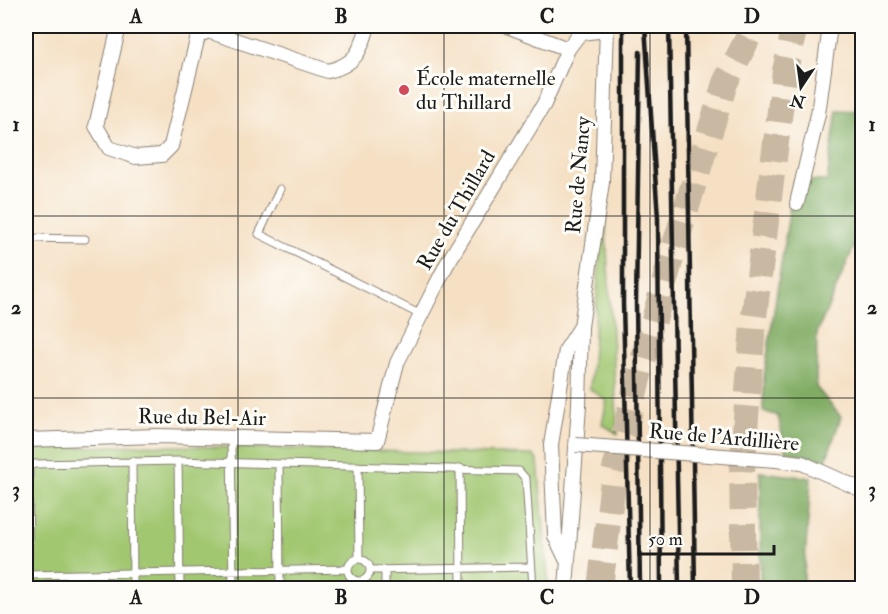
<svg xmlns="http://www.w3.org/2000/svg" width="888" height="614" font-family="'IM FELL Double Pica',serif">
	<rect width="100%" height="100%" fill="#fdfcf7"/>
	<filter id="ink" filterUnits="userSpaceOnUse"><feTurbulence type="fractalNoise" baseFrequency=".0167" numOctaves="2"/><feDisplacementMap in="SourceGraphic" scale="12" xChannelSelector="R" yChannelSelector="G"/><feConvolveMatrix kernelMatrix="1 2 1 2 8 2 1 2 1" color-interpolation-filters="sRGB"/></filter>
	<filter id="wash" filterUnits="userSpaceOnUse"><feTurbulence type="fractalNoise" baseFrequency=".008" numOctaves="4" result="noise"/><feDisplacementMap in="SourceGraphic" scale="24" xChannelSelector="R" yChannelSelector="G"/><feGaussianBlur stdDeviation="1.35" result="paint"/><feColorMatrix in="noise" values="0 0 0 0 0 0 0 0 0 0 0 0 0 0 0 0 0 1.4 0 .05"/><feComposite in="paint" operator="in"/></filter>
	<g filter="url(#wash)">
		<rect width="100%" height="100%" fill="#f5e0c4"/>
		<path fill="#a1c771" stroke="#5e7246" stroke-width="1.5" d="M604 200 618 434 602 424 607 401 590 389Z
			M140 445 533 455 538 461 549 588H26V449Z"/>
		<path fill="#80ac63" stroke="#4e6440" stroke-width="1.5" d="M837 110 862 111V228L817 333 816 387 841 417 826 460 786 452 778 416 763 411 764 376 794 180 827 181Z
			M760 472 811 478 803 588H760Z"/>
	</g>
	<g filter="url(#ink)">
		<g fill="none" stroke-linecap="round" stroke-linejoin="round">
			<path stroke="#cab9a2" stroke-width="26" stroke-dasharray="26 13" stroke-linecap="butt" d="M600 588 614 473 641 367 673 251 725 83 754 26
				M744 588 742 471 753 324 785 71 795 26"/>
			<defs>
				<path id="service" d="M280 189 259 234 421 315
					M26 238 85 239
					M231 438 233 588
					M132 461 133 588
					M178 461 180 588
					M279 464 280 588
					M358 466 359 559
					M460 468 461 588
					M348 570a11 11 0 1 1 22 0a11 11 0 1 1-22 0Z
					M371 570 531 567
					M385 570V588
					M28 575 348 569
					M28 588 29 466 35 464 178 461 519 471 526 479 533 588"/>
				<path id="minor" d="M119 26 96 126 109 148 136 157 162 155 171 146 198 36 208 31 328 71C355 65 361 51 368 26
					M507 26 568 49
					M797 203 818 114 830 26
					M26 440 157 436 377 441 397 363 421 315 447 264 544 104 568 49 580 33 607 30
					M776 460 802 463 862 490
					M566 559 555 536 551 445 566 350 580 328
					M566 588 579 406 581 327 602 182 607 26"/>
			</defs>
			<use href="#service" stroke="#887e70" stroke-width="9"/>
			<use href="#minor" stroke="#887e70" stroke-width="16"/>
			<use href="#service" stroke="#fff" stroke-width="7"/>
			<use href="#minor" stroke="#fff" stroke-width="14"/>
			<path stroke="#1c1c1c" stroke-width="4.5" d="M623 26V303L630 588
				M645 26 658 218 661 588
				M669 26 679 588
				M686 26 695 588
				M640 52 636 303 640 588"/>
			<defs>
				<path id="minor-bridge" d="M576 445 776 460"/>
			</defs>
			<use href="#minor-bridge" stroke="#887e70" stroke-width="16" stroke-linecap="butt"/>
			<use href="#minor-bridge" stroke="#fff" stroke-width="14"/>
		</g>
	</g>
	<path fill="none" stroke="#1c1c1c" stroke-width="1.5" stroke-opacity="0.55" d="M238 26V588M444 26V588M650 26V588M26 216H862M26 398H862"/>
	<circle fill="#d1495b" stroke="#fdfcf7" stroke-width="2" cx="404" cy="90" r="6"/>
	<g text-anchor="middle" stroke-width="6" stroke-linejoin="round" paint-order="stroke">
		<g font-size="21" fill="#1c1c1c" stroke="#fdfcf7" text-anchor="start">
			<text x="416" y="85">École maternelle<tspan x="416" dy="24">du Thillard</tspan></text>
		</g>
		<g font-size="21" fill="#1c1c1c" stroke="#fdfcf7">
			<text transform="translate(578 175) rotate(-85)" y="7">Rue de Nancy</text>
			<text transform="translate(456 210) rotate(-60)" y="7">Rue du Thillard</text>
			<text transform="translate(202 417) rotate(1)" y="7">Rue du Bel-Air</text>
			<text transform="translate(724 437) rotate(5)" y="7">Rue de l'Ardillière</text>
		</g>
	</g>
	<rect width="888" height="614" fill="none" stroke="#fdfcf7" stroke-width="66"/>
	<g transform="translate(801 87) rotate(193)" stroke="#fdfcf7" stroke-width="4.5" paint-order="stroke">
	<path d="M0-4.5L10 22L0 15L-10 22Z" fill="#1c1c1c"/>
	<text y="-9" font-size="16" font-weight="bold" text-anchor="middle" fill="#1c1c1c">N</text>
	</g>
	<path d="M639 545v9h135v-9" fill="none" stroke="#1c1c1c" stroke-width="3"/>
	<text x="648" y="545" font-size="18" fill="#1c1c1c" stroke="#fdfcf7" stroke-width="4.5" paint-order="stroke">50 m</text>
	<rect x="33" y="33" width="822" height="548" fill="none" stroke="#1c1c1c" stroke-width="2"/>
	<g font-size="20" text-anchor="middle" font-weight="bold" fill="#1c1c1c">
		<text x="136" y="23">A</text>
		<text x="341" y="23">B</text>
		<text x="547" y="23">C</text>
		<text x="752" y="23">D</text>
		<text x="16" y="131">1</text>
		<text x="872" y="131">1</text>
		<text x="16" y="314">2</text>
		<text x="872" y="314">2</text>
		<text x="16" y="496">3</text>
		<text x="872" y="496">3</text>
		<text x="136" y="604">A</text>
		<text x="341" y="604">B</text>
		<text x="547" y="604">C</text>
		<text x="752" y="604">D</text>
	</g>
</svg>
